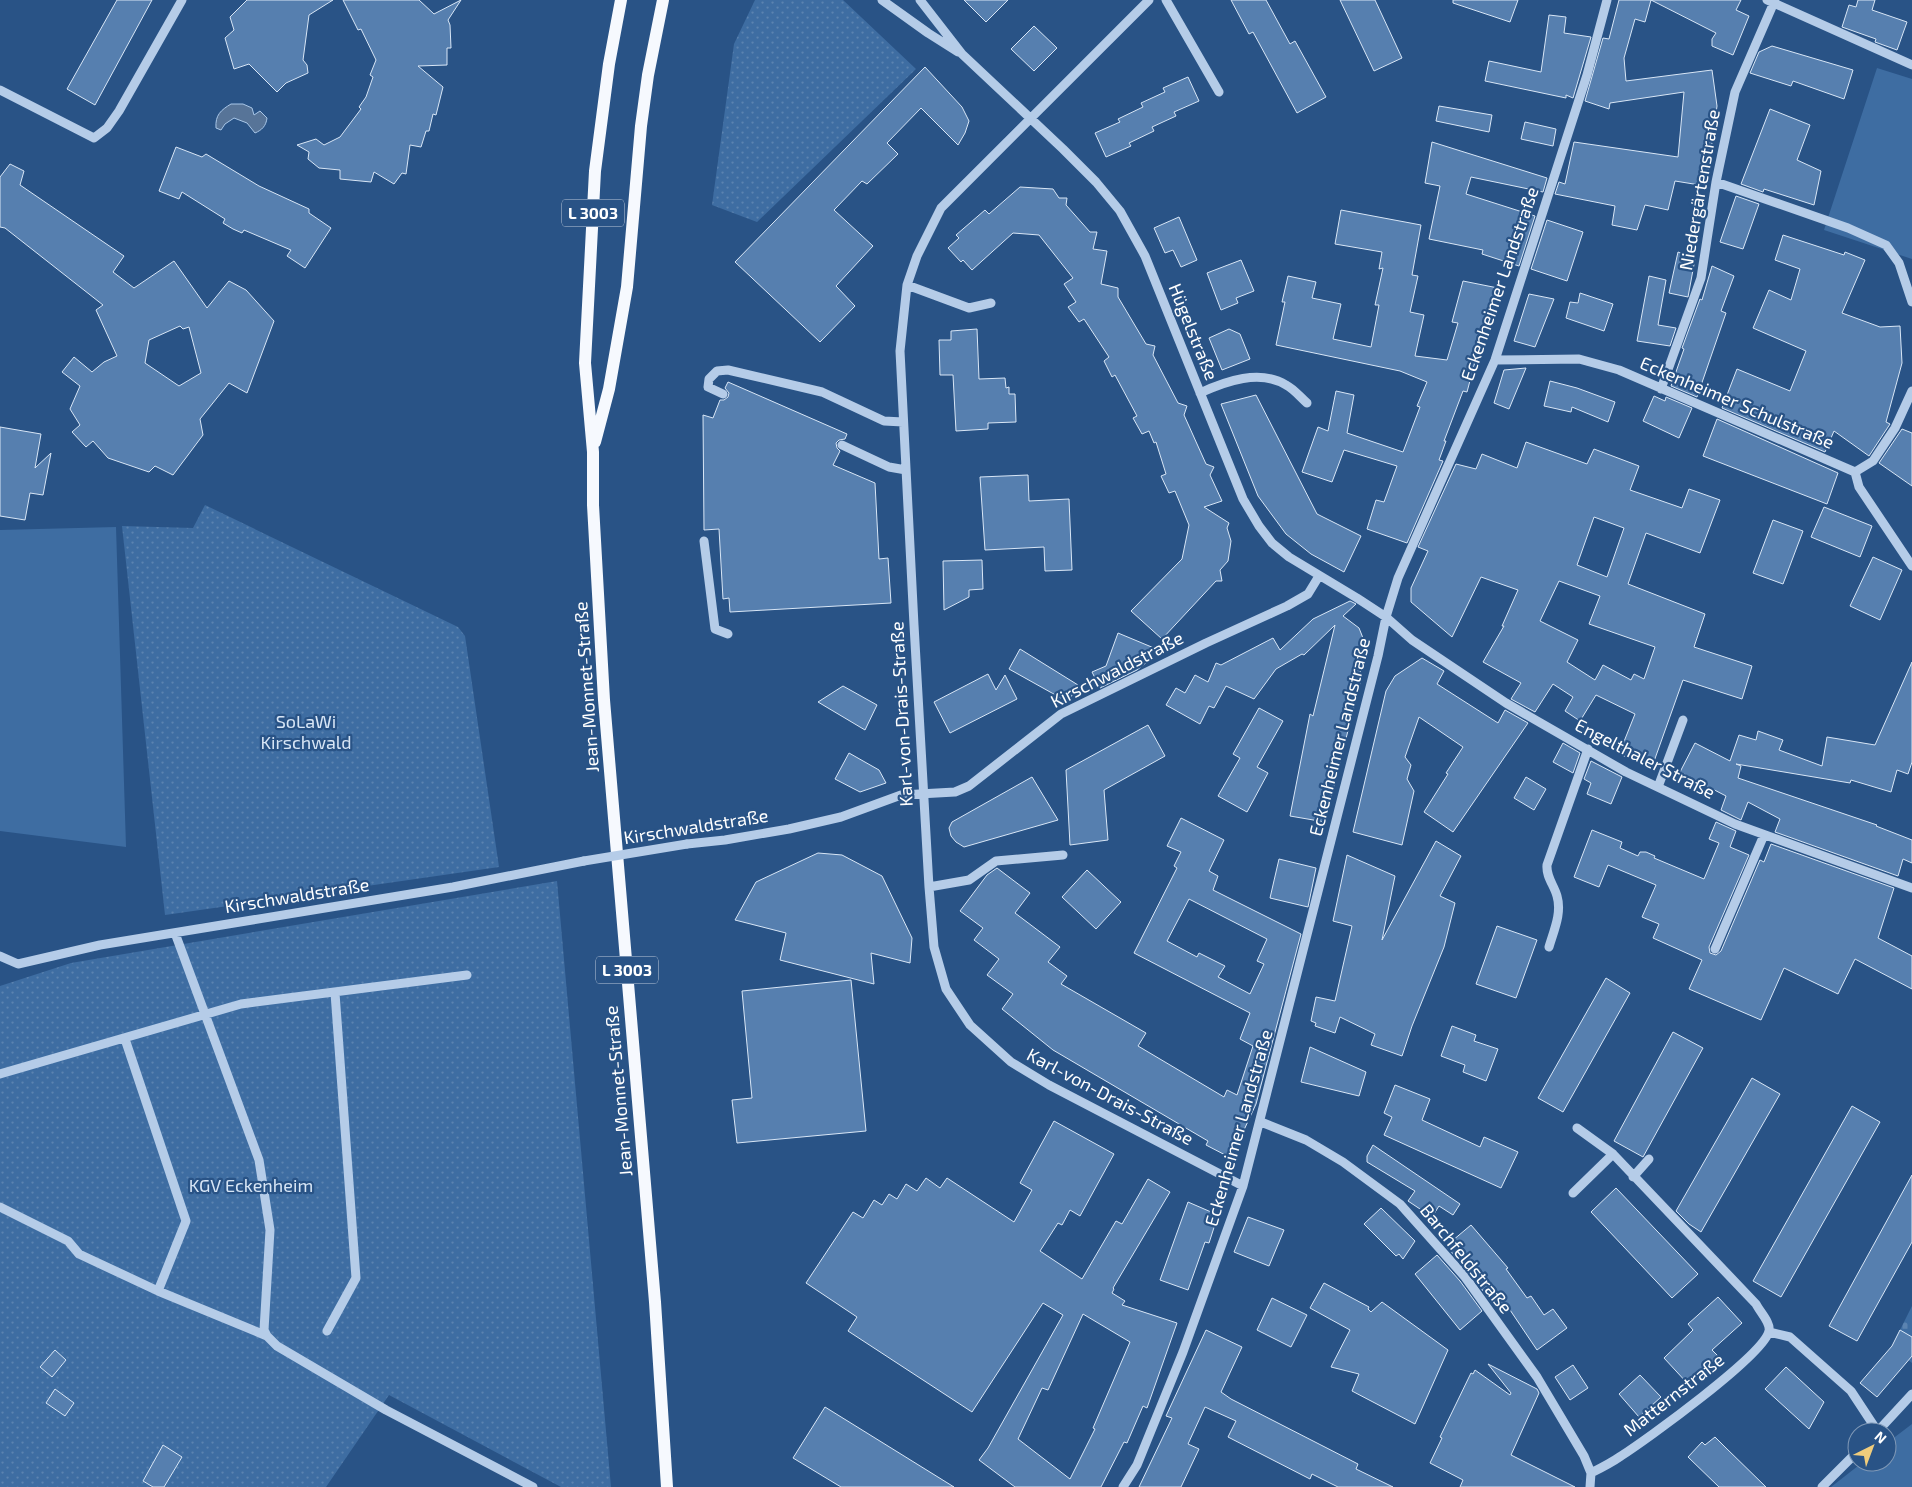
<svg xmlns="http://www.w3.org/2000/svg" width="1912" height="1487" font-family="'Exo 2',sans-serif">
	<defs>
		<pattern id="cemetery-stones" width="16" height="16" patternUnits="userSpaceOnUse" patternTransform="scale(1.25)"><rect width="16" height="16" fill="#3e6da2"/><path d="M2 7V4a2 2 0 0 1 4 0v3zM10 15v-3a2 2 0 0 1 4 0v3z" fill="#5b83b0"/></pattern>
		<pattern id="garden-dots" width="8" height="8" patternUnits="userSpaceOnUse" patternTransform="scale(1.25)"><rect width="8" height="8" fill="#3e6da2"/><path d="M2 2h.1M6 6h.1" fill="none" stroke="#5b83b0" stroke-width="1.8" stroke-linecap="round"/></pattern>
	</defs>
	<rect width="100%" height="100%" fill="#295386"/>
	<path fill="#3e6da2" d="M1877 68 1912 79V259L1824 230Z
		M116 527 126 847 0 831V530Z
		M1912 1424V1487H1831L1863 1462H1887V1443Z"/>
	<path fill="url(#cemetery-stones)" d="M1912 1306V1363L1892 1346Z"/>
	<path fill="url(#garden-dots)" d="M755 0H843L916 69 757 222 712 205 734 44Z
		M205 505 458 627 465 636 499 867 165 915 122 526 193 528Z
		M557 881 611 1487H561L389 1395 326 1487H0V986L71 963Z"/>
	<path fill="#577498" stroke="#a9c7e8" d="M231 104H243L252 108 254 115 260 111 267 118C266 126 262 130 255 133L247 123 234 118 225 124 221 130 216 128C215 115 221 110 231 104Z"/>
	<path fill="#567faf" stroke="#d8e6f6" fill-rule="evenodd" d="M117 0H152L95 105 67 89Z
		M247 0H333L309 15 303 60 307 65 308 73 286 83 277 92 249 64 234 69 225 38 234 30 230 17Z
		M343 0H419L434 14 461 0 448 20 450 25 451 48H447V65L418 66 443 87 436 115 433 114 429 131H426L421 147 410 145 406 174 402 173 394 184 374 172 371 182 340 179V170L319 168 308 159 309 152 297 145 316 139 324 145 340 137 361 109 359 107 366 97 373 77 370 75 376 60 361 29 358 30Z
		M964 0H1008L986 22Z
		M1231 0H1266L1290 44 1295 41 1326 97 1297 113 1253 32 1249 34Z
		M1340 0H1375L1402 58 1374 71Z
		M1453 0H1518L1510 22 1453 3Z
		M1619 0H1651L1645 22 1635 19 1624 58 1626 81 1712 70 1717 106 1706 186 1675 181 1668 210 1645 205 1637 230 1612 225 1615 206 1555 194 1559 182 1565 184 1574 142 1678 157 1684 92 1610 103 1609 109 1585 101 1603 38 1609 39Z
		M1651 0H1741L1736 10 1749 16 1733 55 1712 46V39L1716 33Z
		M1858 0H1875L1872 10 1907 22 1897 50 1875 42 1876 39 1842 27 1849 5 1856 7Z
		M1549 15 1566 17 1564 33 1591 37 1573 98 1566 95V98L1485 81 1489 61 1541 72Z
		M1034 26 1057 48 1034 71 1011 49Z
		M1772 46 1853 70 1844 99 1793 81 1791 86 1750 73 1759 52Z
		M925 67 962 107 969 121 965 133 958 145 921 108 887 143 898 154 867 184 862 181 834 210 873 246 836 286 855 306 820 342 735 262Z
		M1188 77 1199 101 1174 112 1176 116 1152 127 1154 131 1129 143 1131 146 1106 157 1095 133 1120 122 1118 119 1143 107 1141 103 1165 92 1163 88Z
		M1439 106 1492 115 1489 132 1436 121Z
		M1770 109 1810 125 1797 160 1821 171 1814 205 1764 189 1763 192 1741 184Z
		M1525 122 1556 129 1553 146 1521 139Z
		M1432 142 1547 178 1543 192 1471 177 1466 194 1535 216 1519 266 1482 254 1483 250 1429 239 1440 186 1425 183Z
		M176 147 202 157 206 154 259 186 309 209V213L331 228 305 268 287 256 291 250 244 230 242 233 233 229 223 223 225 219 182 192 179 199 159 191Z
		M10 164 24 171 20 185 124 256 113 272 134 288 174 261 207 308 229 281 246 290 274 321 247 393 229 383 200 419 203 435 173 475 155 466 149 472 108 458 93 441 86 447 72 432 80 425 70 409 80 386 62 372 74 357 92 372 104 362 117 356 96 310 103 305 5 228 0 227V177ZM180 326 183 329 189 327 201 373 179 386 145 363 149 340Z
		M1020 187 1053 189 1059 198H1067L1066 205 1090 232H1097L1093 249 1107 251 1101 284 1118 288V297L1146 344 1155 346 1153 355 1178 403 1187 406 1184 415 1206 464 1214 467 1210 475 1222 501 1204 507 1229 523 1227 528 1231 541 1228 561 1220 570 1222 581H1216L1162 639 1131 611 1182 559 1189 525 1175 491 1169 493 1161 476 1166 474 1156 442 1154 443 1149 431 1142 434 1133 418 1137 416 1115 375 1112 377 1104 361 1109 357 1084 319 1079 322 1068 307 1076 302 1064 284 1073 278 1039 235 1013 233 972 270 963 260 961 262 948 248 959 238 956 235 985 210 989 214Z
		M1736 196 1759 204 1743 249 1720 242Z
		M1341 210 1421 225 1412 275 1418 276 1410 312 1424 315 1415 356 1447 360 1458 323 1452 322 1463 281 1498 288 1491 329 1484 328 1467 392 1463 391 1444 441H1446L1439 460 1443 461 1407 543 1367 529 1376 500 1384 502 1397 466 1344 450 1332 482 1302 472 1318 427 1328 431 1336 391 1354 395 1347 433 1403 452 1420 407 1417 406 1427 382 1400 371 1276 345 1285 302H1282L1288 276 1316 282 1312 298 1341 304 1333 339 1371 347 1379 305H1375L1383 268 1379 269 1382 252 1335 244Z
		M1179 217 1197 260 1181 267 1173 250 1165 253 1154 228Z
		M1547 220 1583 232 1567 281 1531 269Z
		M1783 235 1844 255 1845 252 1865 260 1842 313 1880 327 1900 326 1902 363 1886 422 1890 424 1869 456 1834 431 1825 452 1722 408 1737 369 1790 391 1806 351 1753 328 1769 290 1791 300 1800 269 1775 260Z
		M1678 252 1695 259 1688 297 1669 293Z
		M1241 260 1254 291 1236 298 1238 303 1221 310 1207 273Z
		M1712 266 1734 276 1721 311 1726 313 1697 397 1671 386 1684 349 1682 348 1700 299 1702 300Z
		M1649 276 1666 280 1658 325 1676 328 1670 346 1637 341Z
		M1580 293 1613 304 1604 331 1566 318 1570 302 1578 303Z
		M1529 294 1554 299 1535 347 1514 341Z
		M977 329 979 379 1005 378 1006 388 1009 387V394H1015L1016 422 988 423V429L956 431 953 375H940L939 340H951V331Z
		M1229 329 1240 334 1250 359 1222 370 1209 338Z
		M1526 368 1509 409 1494 403 1504 370Z
		M1550 381 1577 388 1615 402 1608 422 1572 407 1571 412 1544 406Z
		M728 382 847 434 845 439 839 440 836 443 837 448 840 451 833 465 875 483 879 559 888 558 891 603 730 612 729 598 723 599 719 529 704 530 703 415 713 418 720 400H724L728 397 729 393 725 388Z
		M1256 395 1317 514 1361 536 1344 572 1311 554 1286 534 1258 496 1221 404Z
		M1654 396 1665 401 1666 397 1692 408 1679 438 1643 421Z
		M1717 419 1838 473 1827 504 1703 456Z
		M0 427 41 434 35 468 51 453 43 495 30 493 25 520 0 516Z
		M1902 429 1912 433V486L1879 463Z
		M1526 442 1587 464 1594 449 1639 466 1630 490 1682 508 1689 489 1720 500 1700 553 1646 533 1628 584 1705 614 1694 647 1752 666 1742 699 1683 680 1652 767 1619 754 1635 714 1596 695 1580 721 1565 711 1573 697 1553 684 1535 712 1511 699 1521 683 1483 662 1504 626H1502L1518 590 1481 577 1452 637 1411 602V588L1428 551 1418 547 1456 464 1476 469 1482 454 1517 468ZM1594 517 1624 528 1607 577 1577 565ZM1559 581 1600 596 1589 624 1655 647 1644 679 1634 674 1631 680 1603 665 1595 680 1567 662 1578 640 1540 621Z
		M1028 475 1029 501 1069 499 1072 570 1045 571 1044 547 985 550 980 477Z
		M1824 507 1872 526 1860 557 1811 537Z
		M1773 520 1803 531 1783 584 1753 573Z
		M1873 557 1902 570 1880 620 1850 606Z
		M982 560 983 589 969 590V597L944 610 943 561Z
		M1350 601 1356 604 1343 616 1359 628 1365 643 1360 674 1362 675 1325 822 1290 816 1310 714 1313 716 1335 625 1304 655 1302 654 1276 669 1254 699 1226 686 1214 708 1209 706 1200 724 1166 705 1176 688 1185 693 1195 675 1208 682 1216 663 1221 665 1273 638 1280 650 1313 619Z
		M1118 633 1154 648 1149 654 1152 658 1137 670 1100 688 1092 672 1106 666Z
		M1020 649 1078 685 1068 702 1009 669Z
		M1422 658 1444 671 1437 684 1498 723 1505 710 1528 723 1453 832 1424 812 1448 774 1446 773 1463 747 1419 717 1405 757 1411 765 1407 779 1414 791 1402 845 1353 832 1386 691 1395 676Z
		M1912 662V762L1908 774 1897 770 1891 792 1851 780 1850 783 1736 764 1741 766 1738 778 1877 825 1876 826 1912 840V863L1903 859 1898 876 1775 832 1780 819 1748 802 1741 820 1721 810 1726 796 1680 772 1695 743 1730 761 1739 735 1756 740 1758 731 1783 740 1779 750 1822 766 1827 737 1875 745Z
		M988 674 996 690 1005 675 1017 699 950 733 934 702Z
		M843 686 877 705 865 730 818 702Z
		M1259 708 1283 721 1257 767 1268 773 1247 812 1218 796 1240 758 1233 754Z
		M1148 725 1165 756 1104 790 1108 840 1070 845 1066 770Z
		M1563 743 1580 753 1573 773 1553 762Z
		M849 753 879 770 886 783 860 792 835 779Z
		M1591 761 1622 777 1611 804 1587 794 1591 783 1584 779Z
		M1032 777 1058 820 964 847 956 842 951 836 949 828 952 822Z
		M1526 777 1546 789 1534 810 1514 798Z
		M1181 818 1224 840 1209 871 1218 876 1213 890 1301 934 1256 1104 1231 1158 1206 1145 1208 1141 1053 1050 1002 1009 1013 994 987 975 999 959 974 940 983 928 960 911 987 875 997 868 1030 893 1015 913 1060 947 1048 962 1067 976 1061 984 1146 1033 1138 1046 1224 1097 1227 1090 1237 1095 1253 1046 1240 1039 1250 1013 1134 953 1177 868 1174 866 1181 852 1167 846ZM1189 899 1267 939 1257 961 1264 964 1250 994 1218 977 1225 966 1199 953 1197 957 1167 941Z
		M1716 822 1736 831 1730 847 1749 855 1709 947 1710 953 1716 955 1721 951 1760 860 1764 862 1771 844 1894 888 1878 938 1912 956V989L1855 959 1838 994 1784 968 1761 1020 1689 989 1702 960 1653 938 1659 924 1642 917 1656 885 1608 865 1599 887 1574 877 1592 830 1622 842 1620 848 1638 856 1640 852H1646L1655 856 1654 858 1704 879 1719 843 1709 839Z
		M1436 841 1461 856 1440 896 1455 903 1444 947 1412 1026 1402 1056 1371 1045 1375 1034 1340 1017 1335 1033 1315 1026 1316 1023 1311 1021 1316 997 1335 1001 1352 926 1333 921 1347 855 1395 876 1382 940Z
		M818 853 842 855 882 876 912 938 910 963 871 953 874 984 780 960 786 933 735 920 756 882Z
		M1279 859 1316 868 1308 907 1270 898Z
		M1087 870 1121 902 1096 929 1062 897Z
		M1497 926 1537 940 1516 998 1476 984Z
		M1606 978 1630 993 1563 1112 1538 1098Z
		M851 980 866 1131 737 1143 732 1100 752 1098 742 991Z
		M1452 1026 1476 1035 1474 1041 1498 1049 1486 1081 1463 1072 1465 1065 1441 1056Z
		M1673 1032 1703 1048 1643 1157 1614 1141Z
		M1310 1047 1366 1072 1359 1096 1301 1082Z
		M1752 1078 1780 1094 1701 1232 1689 1224 1676 1211Z
		M1395 1085 1430 1099 1422 1120 1480 1147 1484 1137 1518 1152 1501 1188 1384 1135 1392 1117 1384 1113Z
		M1852 1106 1880 1122 1781 1297 1753 1281Z
		M1054 1121 1114 1154 1080 1216 1070 1210 1062 1225 1058 1223 1040 1251 1082 1279 1116 1221 1122 1224 1148 1179 1170 1192 1113 1288 1114 1289 1112 1293 1125 1301 1122 1305 1177 1323 1147 1408 1143 1406 1127 1443 1124 1442 1101 1487H1015L979 1460 988 1448 1063 1315 1043 1303 972 1412 848 1331 857 1317 806 1283 853 1212 863 1218 874 1200 882 1205 889 1194 897 1199 906 1184 917 1191 926 1178 940 1188 947 1178 1014 1222 1032 1190 1020 1183ZM1083 1314 1130 1342 1093 1428 1095 1429 1070 1479 1018 1439 1042 1388 1048 1390Z
		M1373 1145 1460 1204 1453 1215 1439 1206 1432 1217 1408 1201 1415 1191 1367 1162V1156Z
		M1912 1175V1242L1857 1341 1829 1326Z
		M1616 1188 1698 1274 1672 1298 1591 1212Z
		M1188 1202 1218 1215 1209 1243 1205 1242 1188 1290 1160 1280Z
		M1381 1208 1415 1241 1403 1259 1399 1254 1396 1256 1364 1224Z
		M1248 1217 1284 1230 1269 1266 1234 1252Z
		M1471 1225 1508 1268 1506 1269 1527 1298 1531 1296 1544 1315 1553 1309 1567 1328 1537 1350 1508 1307 1506 1309 1498 1298 1492 1303 1470 1273 1446 1246Z
		M1437 1255 1460 1281 1482 1311 1460 1330 1415 1274Z
		M1324 1283 1369 1307 1368 1309 1371 1312 1382 1302 1448 1350 1415 1424 1352 1391 1359 1374 1331 1367 1350 1330 1310 1308Z
		M1718 1297 1742 1323 1712 1350 1718 1356 1688 1384 1664 1358 1693 1330 1688 1324Z
		M1272 1298 1307 1315 1291 1347 1257 1330Z
		M1206 1330 1242 1347 1221 1392 1231 1399 1358 1464 1356 1469 1393 1487H1338L1312 1474 1310 1479 1228 1437 1236 1421 1205 1407 1188 1444 1199 1449 1181 1487H1139L1172 1418 1166 1416Z
		M1900 1330 1912 1337V1356L1877 1397 1860 1383 1892 1346Z
		M55 1350 66 1360 52 1377 40 1367Z
		M1488 1364 1537 1389 1539 1393 1511 1455 1575 1487H1460L1463 1480 1430 1463 1442 1438 1440 1437 1471 1373 1473 1374 1475 1370 1510 1395 1511 1393Z
		M1573 1365 1588 1388 1570 1400 1555 1377Z
		M1786 1367 1824 1402 1809 1429 1765 1389Z
		M1640 1375 1661 1397 1639 1417 1619 1394Z
		M55 1389 74 1403 65 1416 46 1403Z
		M825 1407 954 1487H841L793 1458Z
		M1715 1437 1725 1447 1766 1487H1719L1688 1457 1702 1442 1705 1445Z
		M163 1445 182 1457 164 1487H153L143 1481Z"/>
	<g fill="none" stroke-linecap="round" stroke-linejoin="round">
		<path stroke="#b5cce8" stroke-width="9" d="M882 0 928 33 958 52
			M920 0 962 54 1063 149 1096 182 1120 211 1145 256 1243 499 1259 526 1272 543 1289 557 1357 598 1386 617 1412 640 1506 703 1626 772 1735 824 1912 888
			M1149 0 941 208 917 256 907 285 900 351 914 625 929 887 934 947 946 989 970 1025 1011 1062 1049 1085 1243 1186
			M1166 0 1219 92
			M1767 0 1912 65
			M0 90 94 138 107 128 119 111 182 0
			M1716 182 1848 228 1886 245 1899 263 1912 302
			M907 285 969 308 991 303
			M1495 360 1579 359 1619 370 1855 472 1859 487 1912 566
			M1661 389 1701 278 1716 182 1735 92 1775 0
			M1200 393C1226 381 1260 369 1286 385 1294 389 1300 397 1307 403
			M723 394 708 387 709 379 717 371 728 370 822 392 884 421 903 422
			M842 445 889 467 906 470
			M1855 472 1873 461 1895 428 1912 391
			M704 541 715 629 728 634
			M1658 787 1683 720
			M687 844 725 840 789 829 841 817 901 795 955 792 969 786 1061 714 1206 643 1287 606 1308 594 1319 576
			M929 887 969 880 996 861 1063 855
			M175 933 259 1160 270 1230 264 1330 267 1336 277 1346 386 1410 533 1487
			M1549 947C1554 930 1562 913 1557 896 1554 885 1546 877 1547 865L1588 749
			M1715 949 1764 835
			M0 956 18 964 100 945 453 887 584 861
			M125 1039 186 1221 158 1291
			M0 1074 241 1004 467 975
			M1261 1122 1306 1140 1343 1162 1400 1204 1465 1277 1537 1377 1584 1456 1591 1473 1590 1487
			M1633 1177 1649 1159
			M1573 1193 1613 1154 1577 1128
			M0 1207 68 1241 79 1254 158 1291 267 1336
			M327 1331 356 1278 335 993
			M1769 1332 1790 1337 1851 1391 1878 1432
			M1877 1432 1912 1394
			M1591 1473C1601 1468 1611 1463 1621 1456 1646 1440 1764 1355 1769 1331 1771 1323 1760 1312 1756 1304L1613 1154
			M1123 1487 1137 1465 1183 1352 1243 1186 1378 656 1386 617 1398 578 1495 360 1587 75 1607 0
			M1822 1487 1857 1452"/>
		<path stroke="#f6f9fe" stroke-width="12" d="M621 0 609 64 595 171 585 363 593 452V505L604 700 655 1302 667 1487
			M595 442 609 389 627 287 641 126 648 75 663 0"/>
		<path stroke="#b5cce8" stroke-width="9" d="M584 861 687 844"/>
	</g>
	<g text-anchor="middle" stroke-width="4.5" stroke-linejoin="round" paint-order="stroke">
		<g fill="#295386" stroke="#bfcbdb" stroke-width="1">
			<rect x="562" y="199.5" width="62" height="27" rx="4"/>
			<rect x="596" y="956.5" width="62" height="27" rx="4"/>
		</g>
		<g font-size="16" font-weight="bold" fill="#fff">
			<text x="593" y="219">L 3003</text>
			<text x="627" y="976">L 3003</text>
		</g>
		<g font-size="18" fill="#fff" stroke="#295386">
			<text transform="translate(1700 190) rotate(-80)" y="6">Niedergärtenstraße</text>
			<text transform="translate(1500 284) rotate(-71)" y="6">Eckenheimer Landstraße</text>
			<text transform="translate(1193 332) rotate(68)" y="6">Hügelstraße</text>
			<text transform="translate(1737 403) rotate(23)" y="6">Eckenheimer Schulstraße</text>
			<text transform="translate(1117 670) rotate(-27)" y="6">Kirschwaldstraße</text>
			<text transform="translate(587 687) rotate(-94)" y="6">Jean-Monnet-Straße</text>
			<text transform="translate(902 714) rotate(-93)" y="6">Karl-von-Drais-Straße</text>
			<text transform="translate(1340 737) rotate(-76)" y="6">Eckenheimer Landstraße</text>
			<text transform="translate(1645 759) rotate(27)" y="6">Engelthaler Straße</text>
			<text transform="translate(696 827) rotate(-9)" y="6">Kirschwaldstraße</text>
			<text transform="translate(297 896) rotate(-9)" y="6">Kirschwaldstraße</text>
			<text transform="translate(619 1091) rotate(-95)" y="6">Jean-Monnet-Straße</text>
			<text transform="translate(1110 1097) rotate(28)" y="6">Karl-von-Drais-Straße</text>
			<text transform="translate(1239 1128) rotate(-74)" y="6">Eckenheimer Landstraße</text>
			<text transform="translate(1466 1259) rotate(51)" y="6">Barchfeldstraße</text>
			<text transform="translate(1674 1395) rotate(-38)" y="6">Matternstraße</text>
		</g>
		<g font-size="18" fill="#d8e6f6" stroke="#295386">
			<text x="306" y="728">SoLaWi<tspan x="306" dy="21">Kirschwald</tspan></text>
			<text x="251" y="1192">KGV Eckenheim</text>
		</g>
	</g>
	<g transform="translate(1872 1447) rotate(42)"><circle r="24" fill="#295386" stroke="#7f98b6"/>
	<path d="M0-4L9 19L0 12L-9 19Z" fill="#efcc7c"/>
	<text y="-8" font-size="14" font-weight="bold" text-anchor="middle" fill="#ffffff">N</text>
	</g>
</svg>
